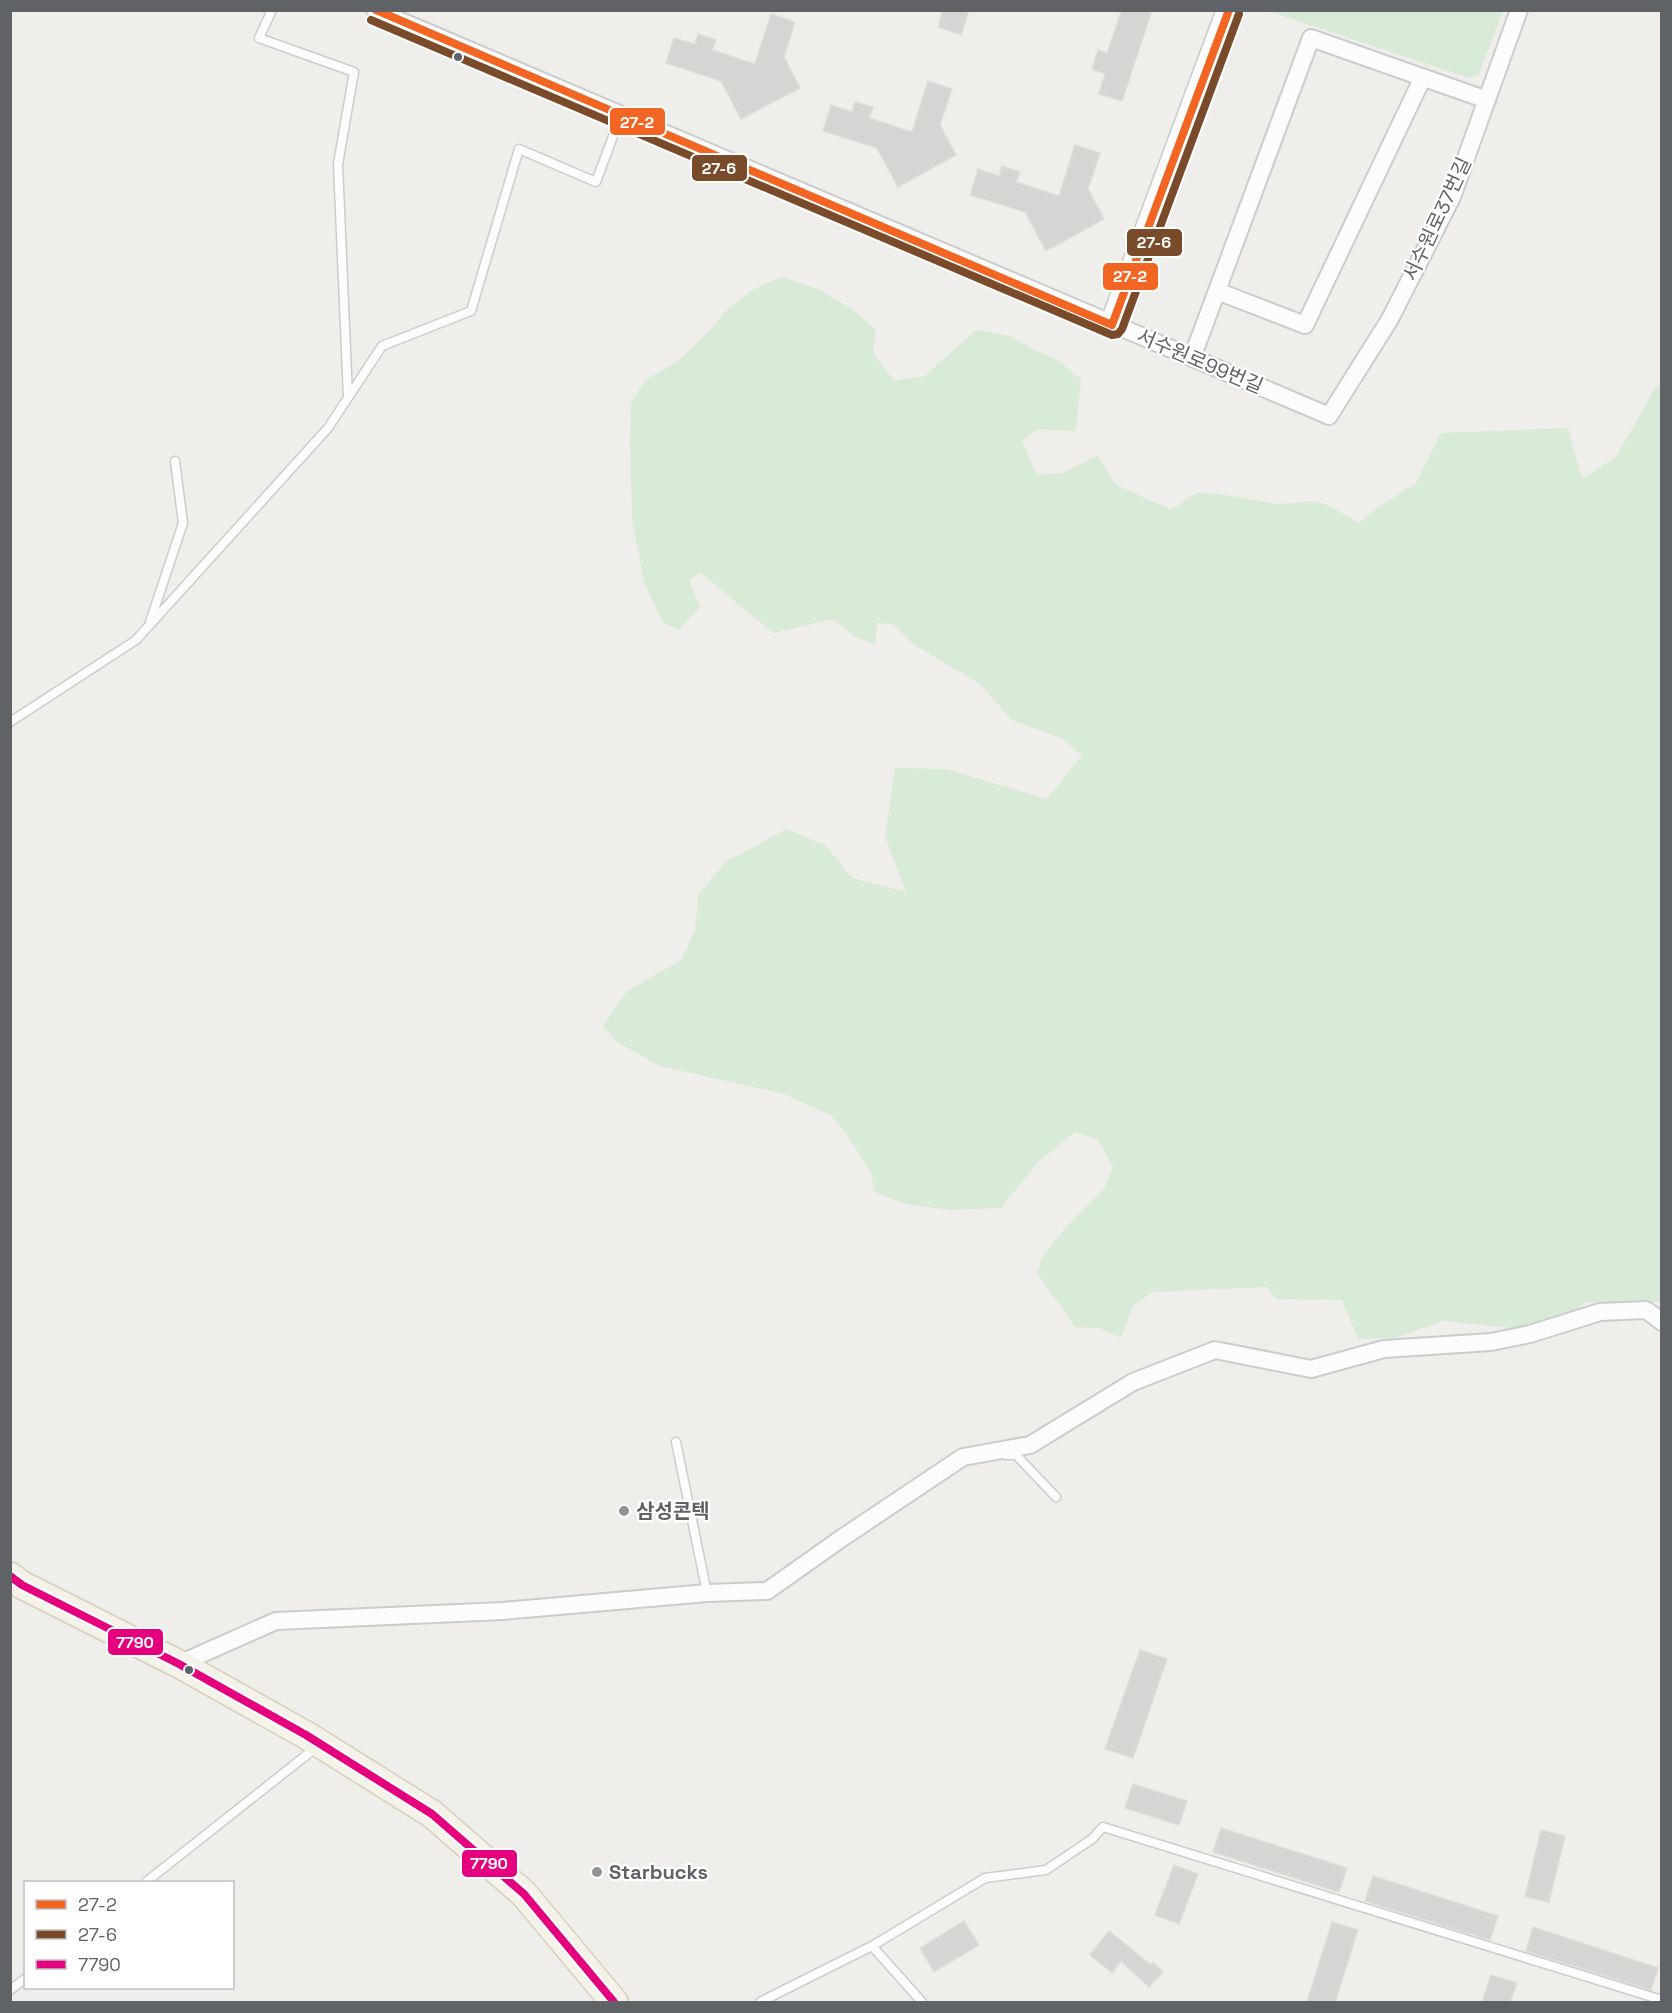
<svg xmlns="http://www.w3.org/2000/svg" width="1672" height="2013" font-family="'Space Grotesk','Noto Sans KR',sans-serif">
	<rect width="100%" height="100%" fill="#efeeea"/>
	<path fill="#d8ebd6" d="M1268 11H1503L1479 74 1469 78Z
		M781 277 816 288 852 309 876 330 873 353 894 381 925 376 976 330 1011 336 1030 348 1054 358 1081 379 1076 431 1038 429 1022 441 1037 475 1061 473 1098 456 1115 484 1171 510 1196 493 1220 494 1277 504 1313 501 1328 505 1359 523 1376 509 1416 483 1441 433 1568 428 1582 479 1616 457 1657 385H1661V1302H1584L1573 1317 1514 1328 1443 1321 1396 1338 1358 1339 1342 1300 1276 1299 1267 1287 1152 1292 1133 1306 1121 1338 1099 1328 1075 1327 1037 1273 1043 1255 1073 1220 1104 1189 1113 1167 1098 1140 1075 1132 1038 1162 1001 1208 950 1210 905 1204 875 1192 870 1171 846 1133 830 1115 784 1094 660 1066 615 1041 603 1025 627 991 681 960 695 931 698 895 726 862 786 829 825 845 852 878 906 892 885 837 895 768 946 769 1047 799 1082 755 1061 738 1012 720 981 685 912 643 893 624 877 623 875 645 854 636 833 619 773 633 700 572 689 580 700 607 679 630 663 623 644 582 632 519 630 443 631 403 645 380 677 362 709 331 727 310 754 289Z"/>
	<path fill="#d6d5d3" stroke="#deddd9" stroke-width="1.5" d="M943 10H969L961 35 938 27Z
		M1122 10H1152L1122 101 1099 94 1105 74 1092 69 1098 50 1107 53Z
		M771 14 795 22 784 57 800 88 741 119 721 81 666 63 674 38 695 44 698 34 716 40 712 50 755 64Z
		M928 81 952 89 940 125 956 155 898 187 877 148 823 131 831 105 852 112 855 102 873 107 869 118 912 132Z
		M1075 145 1100 153 1088 189 1104 219 1046 251 1025 212 970 195 978 169 999 176 1002 166 1020 172 1016 182 1059 196Z
		M1140 1650 1167 1659 1133 1758 1105 1749Z
		M1133 1784 1187 1801 1179 1825 1125 1808Z
		M1221 1828 1347 1868 1339 1892 1213 1852Z
		M1541 1830 1565 1836 1549 1902 1525 1897Z
		M1174 1865 1198 1874 1179 1924 1155 1915Z
		M1373 1876 1498 1916 1490 1940 1365 1901Z
		M964 1921 979 1945 934 1972 920 1948Z
		M1332 1922 1358 1930 1335 2002H1307Z
		M1533 1927 1658 1968 1651 1990 1526 1951Z
		M1109 1931 1151 1965 1153 1962 1163 1972 1149 1987 1121 1961 1112 1973 1090 1955Z
		M1491 1975 1517 1983 1510 2002H1482Z"/>
	<g fill="none" stroke-linecap="round" stroke-linejoin="round">
		<defs>
			<path id="lane" d="M272 10 259 38 354 72 338 164 348 397
				M150 622 183 523 175 461
				M10 722 136 640 328 428 382 346 471 311 519 149 596 182 621 115
				M676 1442 707 1593
				M1006 1455H1016L1056 1497
				M146 1882 318 1746
				M872 1946 922 2002
				M10 1990 26 1978
				M760 2002 872 1946 985 1878 1046 1870 1092 1839 1103 1827 1662 2000"/>
			<path id="street" d="M375 10 1329 416 1390 319 1452 197 1519 10
				M1217 291 1305 325 1423 77
				M1192 358 1311 38 1487 100
				M179 1664 276 1621 503 1611 707 1593 767 1591 842 1538 963 1457 1030 1445 1133 1382 1215 1350 1311 1369 1384 1349 1491 1342 1530 1334 1600 1312 1646 1310 1662 1322"/>
			<path id="secondary" d="M1112 325 1229 10"/>
			<path id="primary" d="M10 1576 22 1585 179 1664 306 1735 432 1814 524 1894 614 2002"/>
		</defs>
		<use href="#lane" stroke="#cbcccc" stroke-width="11"/>
		<use href="#street" stroke="#cbcccc" stroke-width="20"/>
		<use href="#secondary" stroke="#cacacb" stroke-width="27"/>
		<use href="#primary" stroke="#d7ceb8" stroke-width="30"/>
		<use href="#lane" stroke="#fdfcfc" stroke-width="8"/>
		<use href="#street" stroke="#fdfcfc" stroke-width="16"/>
		<use href="#secondary" stroke="#fdfcfc" stroke-width="24"/>
		<use href="#primary" stroke="#f4f2e9" stroke-width="27"/>
		<defs>
			<path id="bus-1" d="M376 10 1112 325 1229 10"/>
			<path id="bus-2" d="M371 20 1112 335 1118 334 1122 329 1239 14"/>
			<path id="bus-3" d="M10 1576 22 1585 179 1664 306 1735 432 1814 524 1894 614 2002"/>
		</defs>
		<use href="#bus-1" stroke="#fff" stroke-width="12"/>
		<use href="#bus-2" stroke="#fff" stroke-width="12"/>
		<use href="#bus-3" stroke="#fff" stroke-width="12"/>
		<use href="#bus-1" stroke="#f26522" stroke-width="8"/>
		<use href="#bus-2" stroke="#7a4b2a" stroke-width="8"/>
		<use href="#bus-3" stroke="#e5007d" stroke-width="8"/>
	</g>
	<g fill="#5f6368" stroke="#fff" stroke-width="2">
		<circle cx="458" cy="57" r="5"/>
		<circle cx="189" cy="1670" r="5"/>
	</g>
	<g fill="#919496" stroke="#fff" stroke-width="2">
		<circle cx="624" cy="1511" r="6"/>
		<circle cx="597" cy="1872" r="6"/>
	</g>
	<g text-anchor="middle" stroke-width="4.5" stroke-linejoin="round" paint-order="stroke">
		<g font-size="20" fill="#5f6368" stroke="#fff">
			<text transform="translate(1437 219) rotate(-65)" y="7">서수원로37번길</text>
			<text transform="translate(1200 361) rotate(23)" y="7">서수원로99번길</text>
		</g>
		<g font-size="20" font-weight="bold" fill="#5f6368" stroke="#fff" text-anchor="start">
			<text x="636" y="1518">삼성콘텍</text>
			<text x="609" y="1879">Starbucks</text>
		</g>
	</g>
	<g stroke="#fff" stroke-width="2">
		<rect x="609" y="107" width="57" height="29" rx="6" fill="#f26522"/>
		<rect x="691" y="154" width="57" height="28" rx="6" fill="#7a4b2a"/>
		<rect x="1126" y="228" width="57" height="29" rx="6" fill="#7a4b2a"/>
		<rect x="1102" y="262" width="57" height="29" rx="6" fill="#f26522"/>
		<rect x="107" y="1628" width="57" height="28" rx="6" fill="#e5007d"/>
		<rect x="461" y="1849" width="57" height="29" rx="6" fill="#e5007d"/>
	</g>
	<g font-size="16" text-anchor="middle" font-weight="bold" fill="#fff">
		<text x="637" y="128">27-2</text>
		<text x="719" y="174">27-6</text>
		<text x="1154" y="248">27-6</text>
		<text x="1130" y="282">27-2</text>
		<text x="135" y="1648">7790</text>
		<text x="489" y="1869">7790</text>
	</g>
	<rect width="1672" height="2013" fill="none" stroke="#5f6368" stroke-width="24"/>
	<rect x="24" y="1881" width="210" height="108" fill="#ffffff" stroke="#bfc1c3" stroke-width="1.5"/>
	<rect x="36" y="1900" width="30" height="9" fill="#f26522" stroke="#bfc1c3" stroke-width="1.5"/>
	<text x="78" y="1911" font-size="18" fill="#5f6368">27-2</text>
	<rect x="36" y="1930" width="30" height="9" fill="#7a4b2a" stroke="#bfc1c3" stroke-width="1.5"/>
	<text x="78" y="1941" font-size="18" fill="#5f6368">27-6</text>
	<rect x="36" y="1960" width="30" height="9" fill="#e5007d" stroke="#bfc1c3" stroke-width="1.5"/>
	<text x="78" y="1971" font-size="18" fill="#5f6368">7790</text>
</svg>
